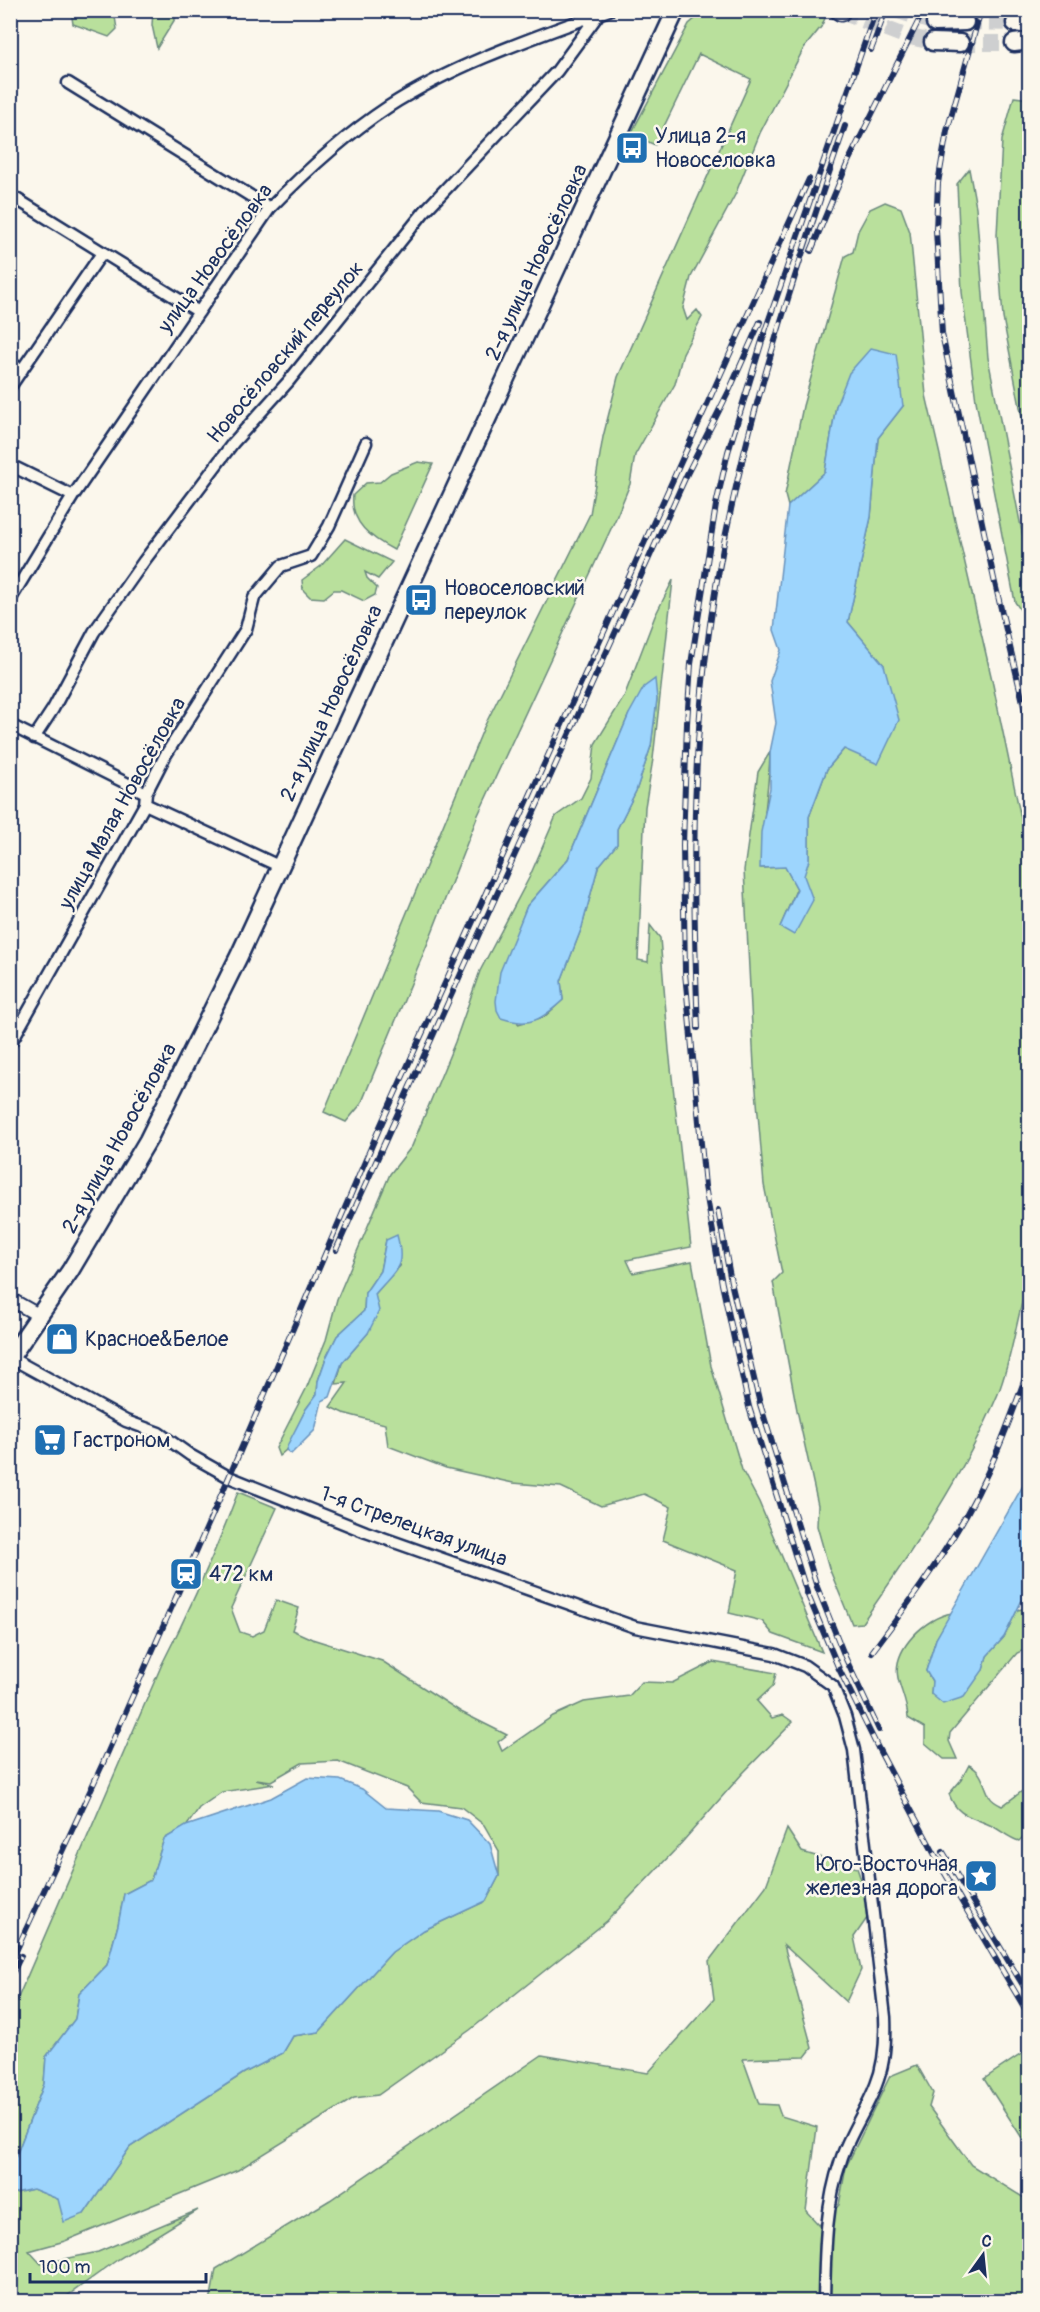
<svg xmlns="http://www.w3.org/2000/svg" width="1040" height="2312" font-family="Pangolin,sans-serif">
	<rect width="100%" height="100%" fill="#fbf7ec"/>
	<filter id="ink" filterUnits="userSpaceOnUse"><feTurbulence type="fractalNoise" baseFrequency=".0167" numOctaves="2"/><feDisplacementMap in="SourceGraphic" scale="12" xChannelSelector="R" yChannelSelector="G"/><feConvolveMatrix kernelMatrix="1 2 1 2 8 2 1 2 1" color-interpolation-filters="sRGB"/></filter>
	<g filter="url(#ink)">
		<path fill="#b9e09c" stroke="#6a887d" stroke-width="1.5" fill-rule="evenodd" d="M71 11H114L117 29 109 37 73 24Z
			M153 11H180L157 48 152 25Z
			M808 11 826 16 821 27 804 48 760 133 735 195 691 277 683 308 687 320 697 310 702 317 683 353 675 384 635 455 630 484 616 518 478 815 427 945 361 1104 346 1122 324 1112 484 727 590 514 603 437 618 377 751 79 699 54 655 145 631 134 689 24 704 11Z
			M1014 97 1030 99 1029 454 1003 318 997 235 1002 140Z
			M969 169 976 207 988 358 1029 568V623L1015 602 976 401 962 292 957 184Z
			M885 202 901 208 910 232 926 395 992 680 1029 857 1030 1274C1017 1313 1013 1356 998 1394 964 1475 912 1551 862 1623L852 1624 829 1568 817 1526 818 1505 797 1410 773 1282 782 1273 764 1185 754 1066 744 870 758 772 770 752C769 792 761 829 761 868L785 867 797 889 780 927 809 860V817L827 769 844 749 884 665 848 622 871 517 878 438 903 406H836L825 472 788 506 785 495 803 406 845 256 853 252 858 231 870 209Z
			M418 462 433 464 394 550C371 538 350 523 353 495L366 483 380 482 391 473Z
			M345 539 392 562 378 579 365 572 367 578 377 588 375 595 364 601 341 590H334L324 598 310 597 303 590 302 580 321 566Z
			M673 580 653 759 645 807 638 960 648 962 650 925 660 938 669 1050 691 1247 627 1260 633 1273 692 1261 711 1366 742 1470 759 1502 822 1652 773 1634 762 1621 729 1613 737 1570 663 1540 671 1507 644 1494 601 1506 561 1487 513 1483 446 1468 388 1446 385 1424 343 1413 330 1407 347 1383 336 1384 342 1363 368 1333 375 1294 400 1265 386 1240 380 1271 365 1293 364 1311 337 1336 326 1358 318 1381 317 1394 306 1409 286 1450 279 1456 276 1448 306 1389 326 1340 337 1299 390 1174 412 1146 455 1042 480 971 529 878 556 816 581 798 591 778 595 744 624 697 655 616ZM657 699 651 746 636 791 617 829V844L598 867 582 927 561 981 563 1000 544 1017 518 1024 516 935 527 906 568 859 629 714Z
			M238 1492 277 1508 231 1608 240 1632 252 1636 264 1630 276 1600 299 1608 292 1630 312 1639 382 1661 461 1712 507 1735 498 1742 502 1751 553 1716 584 1702 629 1696 642 1682 672 1683 713 1662 776 1673 773 1686 757 1701 772 1718 783 1715 793 1722 742 1774 677 1848 607 1921 470 2030 378 2095 354 2098 238 2170 65 2241 29 2251 41 2264 98 2252 198 2210 117 2260 60 2301H11V2194L33 2189 58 2199 84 2214 130 2147 244 2073 283 2053 293 2036 319 2032 392 1952 424 1930 486 1901 499 1876V1851L484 1825 461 1807 421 1802 407 1788 338 1761 302 1763 271 1781 256 1779 274 1784 222 1792 199 1808 186 1827 164 1839 151 1880 124 1894 118 1925 107 1965 79 1994 75 2019 46 2057 44 2084 11 2169V2014L162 1664C191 1608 216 1550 238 1492Z
			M1029 1608V1648L1017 1653 950 1733 949 1741 957 1759H944L925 1743V1728L908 1718C907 1702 901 1692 898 1678 892 1649 926 1617 952 1613L936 1639 926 1671 932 1681 931 1694 983 1670 987 1656 1004 1637 1017 1610Z
			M969 1765C983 1772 983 1784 990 1797 992 1801 998 1804 1002 1806L1029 1786V1827L1028 1832 1019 1841C1009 1838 1003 1832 994 1827 974 1816 958 1819 949 1794L961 1780Z
			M787 1829 802 1852 857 1868 872 1911 854 1937 861 1970 846 2002 784 1945 812 2048 805 2057 743 2059 759 2104 777 2105 781 2116 817 2127 806 2211 819 2225 839 2205 846 2167 890 2076 917 2065 933 2093 929 2107 971 2165 1029 2201V2301L210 2302 216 2269 330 2200 542 2055 648 2073 714 1999 709 1961 766 1886Z
			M1026 2051 1030 2056V2138L1024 2141 984 2079Z"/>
		<path fill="#9dd5fd" stroke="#6993bd" stroke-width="1.5" d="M871 348 896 354 903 406 878 438 871 517 848 622 884 665 899 720 878 764 844 749 827 769 809 817V860L804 876 813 900 794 935 780 927 797 889 785 867 760 868 761 832 770 788V752L776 723 770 681 781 650 774 630 788 506 825 472 836 406 849 373Z
			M655 679 657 699 651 746 636 791 617 829V844L598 867 582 927 561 981 563 1000C541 1020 530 1028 501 1018L497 1010 496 1001 500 972 527 906 568 859 629 714 644 687Z
			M397 1235C406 1269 396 1269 375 1294L379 1311 368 1333 342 1363 330 1397 322 1401 315 1430 291 1454 286 1450 288 1444 306 1409 317 1394 318 1381 326 1358 337 1336 364 1311 365 1293 380 1271 386 1240Z
			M1029 1475V1594L1021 1602 1004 1637 987 1656 983 1670 964 1697 943 1704 931 1694 932 1681 926 1671 936 1639Z
			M307 1778 340 1780 362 1789 386 1808 438 1811 467 1820 490 1844 499 1876 486 1901 424 1930 392 1952 319 2032 293 2036 283 2053 244 2073 130 2147 84 2214 64 2222 58 2199 33 2189 11 2194V2169L44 2084 46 2057 75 2019 79 1994 107 1965 118 1925 124 1894 151 1880 164 1839 186 1826 271 1798Z"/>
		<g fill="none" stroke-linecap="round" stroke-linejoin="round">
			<path stroke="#cecfd0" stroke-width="16" stroke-dasharray="16 8" stroke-linecap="butt" d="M895 10 935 23
				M841 12 905 36 933 42
				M965 22 1015 23
				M960 43H1014"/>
			<defs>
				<path id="minor" d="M68 83 270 208
					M10 195 199 312
					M10 363 22 370
					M10 387 102 253
					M10 465 73 496
					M10 600 73 496 270 208C306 171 344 136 388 107 455 64 535 37 609 10
					M10 725 146 793
					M34 738 53 709 94 632 144 561 233 443 288 382 424 212 557 71 598 15
					M145 804 281 867
					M10 1044 145 804 146 793 165 756 246 629 254 598 281 566 311 556 329 526 366 443
					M11 1358 126 1421 159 1433 190 1455 229 1477 366 1532 635 1627 774 1654 805 1666 833 1686 845 1716 854 1750 885 2017C886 2040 885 2063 876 2085 866 2111 849 2134 841 2160 825 2206 825 2253 824 2302"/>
				<path id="tertiary" d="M10 1299 40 1316"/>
				<path id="primary" d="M838 10 841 12
					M935 23 965 22
					M1015 23 1030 25
					M933 42 960 43
					M1014 43 1030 41
					M10 1358 70 1271 148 1140 239 956 676 10"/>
			</defs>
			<use href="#minor" stroke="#1b2f5e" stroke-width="15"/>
			<use href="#tertiary" stroke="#1b2f5e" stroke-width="16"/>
			<use href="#primary" stroke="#1b2f5e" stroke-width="21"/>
			<use href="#minor" stroke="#fbf7ec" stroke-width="10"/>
			<use href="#tertiary" stroke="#fbf7ec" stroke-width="12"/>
			<use href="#primary" stroke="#fbf7ec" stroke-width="16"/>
			<defs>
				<path id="rail" d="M876 10 766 328 728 452 716 505 691 664 687 723 683 845 685 973 705 1186 722 1284 749 1407 807 1593 839 1669 878 1748 943 1870 1030 2017
					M981 10 947 131 938 183 936 230 942 334 994 579 1030 732
					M871 50 886 10
					M811 251 848 162 924 10
					M698 1028C693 906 691 784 705 663 726 479 785 301 845 126
					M718 1210 731 1282 760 1404 817 1587 845 1657 879 1730
					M336 1250 687 474 729 391 760 322
					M872 1652C901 1613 931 1574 956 1532 988 1480 1010 1422 1030 1364
					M943 1852 1030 1997
					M10 1964 103 1763 229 1477 379 1129 809 179
					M10 1978 21 1956"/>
			</defs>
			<use href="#rail" stroke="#1b2f5e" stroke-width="6"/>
			<use href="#rail" stroke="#fbf7ec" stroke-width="4" stroke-dasharray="11" stroke-linecap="butt"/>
		</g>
	</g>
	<defs>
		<symbol id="bus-square" viewBox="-11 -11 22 22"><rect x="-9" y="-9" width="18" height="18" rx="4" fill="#1f6fb2" stroke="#fbf7ec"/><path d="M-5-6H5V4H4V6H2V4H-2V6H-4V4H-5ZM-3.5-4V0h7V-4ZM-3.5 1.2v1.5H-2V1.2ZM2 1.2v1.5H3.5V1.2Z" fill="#fff"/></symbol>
		<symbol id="shop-square" viewBox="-11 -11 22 22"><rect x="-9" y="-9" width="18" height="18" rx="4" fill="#1f6fb2" stroke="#fbf7ec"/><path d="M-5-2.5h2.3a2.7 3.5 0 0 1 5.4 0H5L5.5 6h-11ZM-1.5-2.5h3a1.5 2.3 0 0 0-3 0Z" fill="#fff"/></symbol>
		<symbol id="supermarket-square" viewBox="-11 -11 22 22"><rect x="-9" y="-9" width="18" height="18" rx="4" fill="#1f6fb2" stroke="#fbf7ec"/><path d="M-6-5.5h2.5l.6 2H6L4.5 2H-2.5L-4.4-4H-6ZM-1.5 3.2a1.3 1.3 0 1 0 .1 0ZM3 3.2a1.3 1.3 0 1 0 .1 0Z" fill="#fff"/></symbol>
		<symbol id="station-square" viewBox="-11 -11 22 22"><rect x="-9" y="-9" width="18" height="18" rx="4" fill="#1f6fb2" stroke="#fbf7ec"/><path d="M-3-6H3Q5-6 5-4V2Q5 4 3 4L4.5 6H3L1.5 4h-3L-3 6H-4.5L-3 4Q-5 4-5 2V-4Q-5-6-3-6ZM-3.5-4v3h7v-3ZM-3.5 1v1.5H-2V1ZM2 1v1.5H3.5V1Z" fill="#fff"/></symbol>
		<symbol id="sight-square" viewBox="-11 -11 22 22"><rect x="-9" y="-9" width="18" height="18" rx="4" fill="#1f6fb2" stroke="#fbf7ec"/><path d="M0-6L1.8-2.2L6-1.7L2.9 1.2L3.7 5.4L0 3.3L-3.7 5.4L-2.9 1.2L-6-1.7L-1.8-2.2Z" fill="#fff"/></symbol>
	</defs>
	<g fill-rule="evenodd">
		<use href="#bus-square" x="613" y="129" width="38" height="38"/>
		<use href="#bus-square" x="402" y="581" width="38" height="38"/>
		<use href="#shop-square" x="43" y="1320" width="38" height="38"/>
		<use href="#supermarket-square" x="31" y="1421" width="38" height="38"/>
		<use href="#station-square" x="167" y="1555" width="38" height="38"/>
		<use href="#sight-square" x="962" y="1857" width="38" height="38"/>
	</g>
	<g text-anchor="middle" stroke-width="5" stroke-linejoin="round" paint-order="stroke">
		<g font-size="21" fill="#1b2f5e" stroke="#fbf7ec" text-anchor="start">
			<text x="655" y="143">Улица 2-я<tspan x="655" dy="24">Новоселовка</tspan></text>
			<text x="444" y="595">Новоселовский<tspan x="444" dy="24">переулок</tspan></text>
			<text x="85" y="1346">Красное&amp;Белое</text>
			<text x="73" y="1447">Гастроном</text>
			<text x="209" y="1581">472 км</text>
			<text x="958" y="1871" text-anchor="end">Юго-Восточная<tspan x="958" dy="24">железная дорога</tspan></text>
		</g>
		<g font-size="21" fill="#1b2f5e" stroke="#fbf7ec">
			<text transform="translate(215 258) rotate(-54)" y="7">улица Новосёловка</text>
			<text transform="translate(536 262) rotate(-65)" y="7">2-я улица Новосёловка</text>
			<text transform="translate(285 352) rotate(-50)" y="7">Новосёловский переулок</text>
			<text transform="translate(331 703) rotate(-65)" y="7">2-я улица Новосёловка</text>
			<text transform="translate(122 803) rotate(-61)" y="7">улица Малая Новосёловка</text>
			<text transform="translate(119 1138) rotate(-61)" y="7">2-я улица Новосёловка</text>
			<text transform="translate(414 1526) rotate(20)" y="7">1-я Стрелецкая улица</text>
		</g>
	</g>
	<rect width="1040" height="2312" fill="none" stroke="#fbf7ec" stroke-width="36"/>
	<rect x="18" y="18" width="1004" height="2276" fill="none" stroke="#1b2f5e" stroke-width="2" filter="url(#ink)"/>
	<g transform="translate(983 2255) rotate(15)" stroke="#fbf7ec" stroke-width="4.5" paint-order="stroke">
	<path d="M0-4.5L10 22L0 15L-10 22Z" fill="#1b2f5e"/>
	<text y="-9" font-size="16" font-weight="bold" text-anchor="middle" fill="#1b2f5e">С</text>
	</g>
	<path d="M30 2273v9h176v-9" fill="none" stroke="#1b2f5e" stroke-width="3"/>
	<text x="39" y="2273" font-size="18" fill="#1b2f5e" stroke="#fbf7ec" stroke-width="4.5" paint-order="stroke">100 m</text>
</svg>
